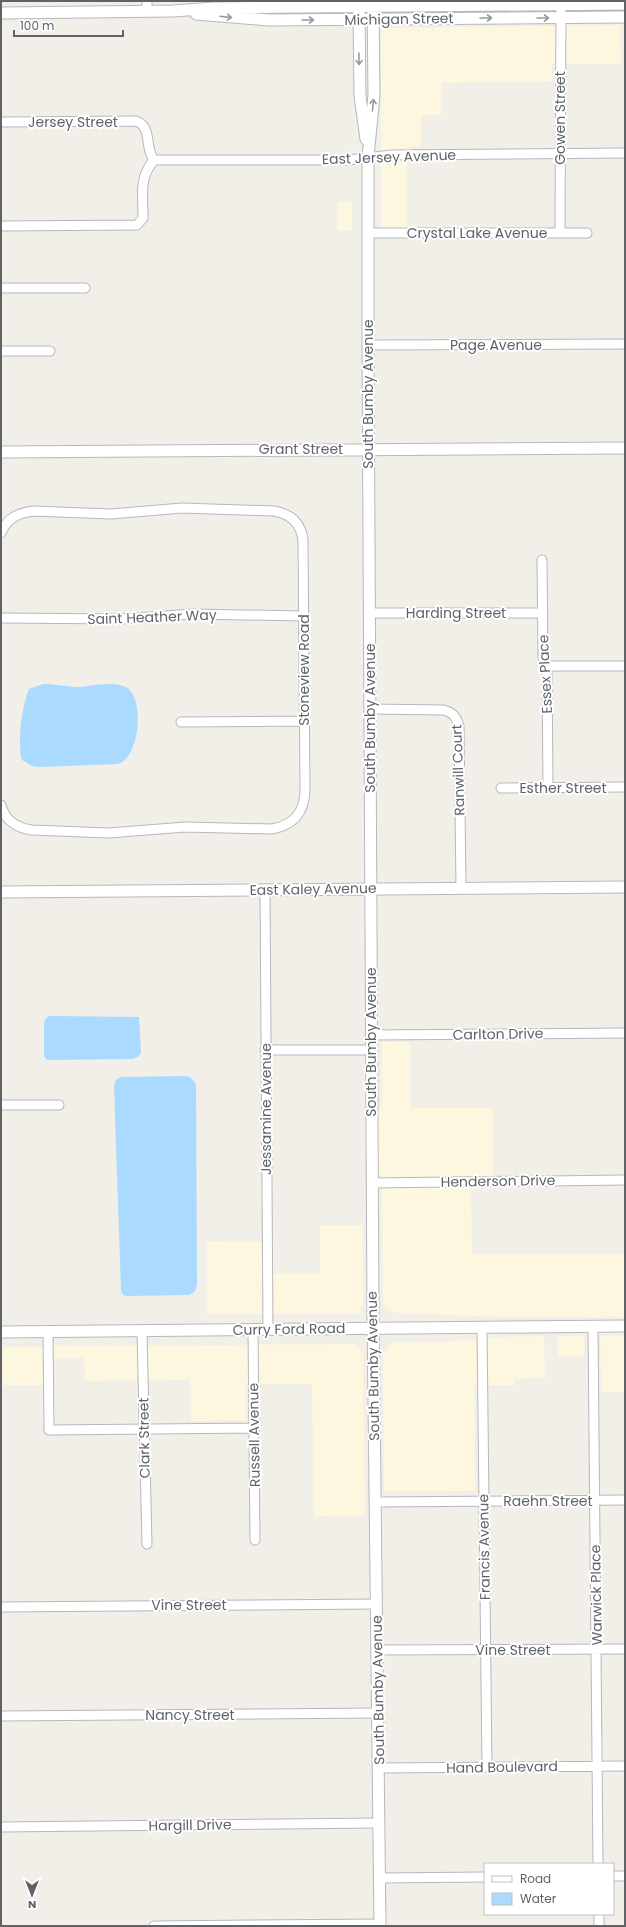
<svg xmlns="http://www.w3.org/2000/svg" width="626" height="1927" font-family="Poppins,sans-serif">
	<rect width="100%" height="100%" fill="#f1efe8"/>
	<path fill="#fef7e0" d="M620 25 621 64H552V81L441 83V115H421V146L407 147V229L381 228V32L385 28Z
		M337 202H352V231H337Z
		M382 1042H410V1108H493V1187L471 1188 472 1254H625V1317H504L396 1313 385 1308 383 1303 382 1176 376 1175V1108L382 1107Z
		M320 1225H363V1304L359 1312 355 1314H207V1241L274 1242V1274H320Z
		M544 1336 545 1378 514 1379V1385H474L475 1491H384L383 1355 388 1346 393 1343 459 1341 501 1337Z
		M558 1336H584V1355L558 1356Z
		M600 1336H625V1392H601Z
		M353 1344 358 1346 363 1355 365 1515 314 1516 312 1384H246V1420L191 1421 190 1380 85 1381 84 1358 44 1359V1385H1V1347Z"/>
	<path fill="#aadaff" d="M43 684C53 684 63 686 74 687 88 687 113 680 126 687 146 698 139 761 117 764L41 767 32 766 22 760C17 745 22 705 29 689Z
		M50 1016 139 1017 141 1052 139 1056 133 1059 47 1060 44 1056V1023L46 1018Z
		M187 1076 192 1079 196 1084 197 1285 195 1291 189 1295 127 1296 123 1295 121 1291 114 1086 116 1080 121 1077Z"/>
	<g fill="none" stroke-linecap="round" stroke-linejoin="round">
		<defs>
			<path id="minor" d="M147 1V11
				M1 122 136 121C153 127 144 148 154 160
				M154 160H349L392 155 625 153
				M1 226 137 225 143 218V214C143 193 139 178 154 160
				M368 233H587
				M560 233 561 4
				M1 288H85
				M368 345 625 344
				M1 351H50
				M1 533C7 518 18 513 33 511L111 514 182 508 274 511C291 514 301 523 303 540L305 791C304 813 294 825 272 829L185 827 109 833 32 830C18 828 5 821 1 805
				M542 560 543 658 547 666 548 788
				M369 613H543
				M1 618 123 619 193 614 303 616
				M547 666H625
				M370 709 444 710C453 713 456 716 459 726L461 888
				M181 722 304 721
				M501 788 625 787
				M265 889 268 1330
				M371 1035 625 1033
				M265 1050H371
				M1 1105H59
				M372 1183 625 1180
				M593 1327 598 1864
				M482 1328 487 1767
				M253 1330 255 1540
				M142 1331 147 1544
				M48 1332 49 1430 254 1428
				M375 1502 625 1500
				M1 1607 377 1604
				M377 1650 625 1649
				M1 1716 378 1713
				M379 1768 625 1766
				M1 1827 379 1823
				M613 1876H625
				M380 1878 485 1877
				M599 1914V1926
				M154 1926 380 1924"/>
			<path id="tertiary" d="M373 1 374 95 368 157V345L373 1314 380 1926
				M1 13 173 11 214 8 625 4
				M359 13 360 96 366 139
				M196 14 269 20 625 17
				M1 452 625 448
				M1 892 625 887
				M1 1332 625 1326"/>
		</defs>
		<use href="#minor" stroke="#b5b8bc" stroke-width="11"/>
		<use href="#tertiary" stroke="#b5b8bc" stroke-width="13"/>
		<use href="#minor" stroke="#fff" stroke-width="9"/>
		<use href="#tertiary" stroke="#fff" stroke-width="11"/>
	</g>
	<defs><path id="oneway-shaft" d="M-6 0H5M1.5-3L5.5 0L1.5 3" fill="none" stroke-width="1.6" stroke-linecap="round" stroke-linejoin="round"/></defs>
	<g stroke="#979a9d">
		<use href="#oneway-shaft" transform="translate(226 17) rotate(7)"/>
		<use href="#oneway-shaft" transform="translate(486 18)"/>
		<use href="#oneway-shaft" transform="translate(543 18)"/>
		<use href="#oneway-shaft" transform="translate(308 20)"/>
		<use href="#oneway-shaft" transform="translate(359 59) rotate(89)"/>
		<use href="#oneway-shaft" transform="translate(373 105) rotate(-85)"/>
	</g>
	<g text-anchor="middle" stroke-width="4" stroke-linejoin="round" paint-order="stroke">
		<g font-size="14" fill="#5f6368" stroke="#fff">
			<text transform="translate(399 19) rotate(-1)" y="5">Michigan Street</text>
			<text transform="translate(560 118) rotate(-90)" y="5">Gowen Street</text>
			<text x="73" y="127">Jersey Street</text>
			<text transform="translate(389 157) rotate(-2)" y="5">East Jersey Avenue</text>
			<text x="477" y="238">Crystal Lake Avenue</text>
			<text x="496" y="350">Page Avenue</text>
			<text transform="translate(368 394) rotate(-90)" y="5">South Bumby Avenue</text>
			<text x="301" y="454">Grant Street</text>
			<text x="456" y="618">Harding Street</text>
			<text transform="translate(152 617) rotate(-2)" y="5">Saint Heather Way</text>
			<text transform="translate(304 670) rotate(-90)" y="5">Stoneview Road</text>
			<text transform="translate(545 674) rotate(-93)" y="5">Essex Place</text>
			<text transform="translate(370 718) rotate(-90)" y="5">South Bumby Avenue</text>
			<text transform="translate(458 770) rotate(-92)" y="5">Ranwill Court</text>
			<text x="563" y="793">Esther Street</text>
			<text transform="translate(313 889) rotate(-1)" y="5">East Kaley Avenue</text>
			<text transform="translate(498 1034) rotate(-1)" y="5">Carlton Drive</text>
			<text transform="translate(371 1042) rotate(-90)" y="5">South Bumby Avenue</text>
			<text transform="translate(266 1109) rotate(-90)" y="5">Jessamine Avenue</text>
			<text transform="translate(498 1181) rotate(-1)" y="5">Henderson Drive</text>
			<text transform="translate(289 1329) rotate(-1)" y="5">Curry Ford Road</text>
			<text transform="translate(373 1366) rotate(-91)" y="5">South Bumby Avenue</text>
			<text transform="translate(254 1435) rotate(-91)" y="5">Russell Avenue</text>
			<text transform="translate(144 1438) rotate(-91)" y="5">Clark Street</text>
			<text x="548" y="1506">Raehn Street</text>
			<text transform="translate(484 1547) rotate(-91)" y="5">Francis Avenue</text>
			<text transform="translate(596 1595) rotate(-91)" y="5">Warwick Place</text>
			<text x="189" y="1610">Vine Street</text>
			<text x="513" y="1655">Vine Street</text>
			<text transform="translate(378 1690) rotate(-91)" y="5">South Bumby Avenue</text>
			<text x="190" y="1720">Nancy Street</text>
			<text transform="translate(502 1767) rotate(-1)" y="5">Hand Boulevard</text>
			<text transform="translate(190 1825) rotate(-1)" y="5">Hargill Drive</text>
		</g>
	</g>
	<rect width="626" height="1927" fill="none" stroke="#5f6368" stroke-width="4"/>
	<rect x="484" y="1863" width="130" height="52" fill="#ffffff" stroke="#bfc1c3"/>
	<rect x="492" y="1876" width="20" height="6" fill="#ffffff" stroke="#bfc1c3"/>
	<text x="520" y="1883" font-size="12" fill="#5f6368">Road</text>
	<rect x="492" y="1893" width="20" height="12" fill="#aadaff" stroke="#bfc1c3"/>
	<text x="520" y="1903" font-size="12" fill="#5f6368">Water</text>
	<g transform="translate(32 1895) rotate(180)" stroke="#ffffff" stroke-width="3" paint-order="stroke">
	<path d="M0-3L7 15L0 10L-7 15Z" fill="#5f6368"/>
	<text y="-6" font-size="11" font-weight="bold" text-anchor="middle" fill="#5f6368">N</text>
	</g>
	<path d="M14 30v6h109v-6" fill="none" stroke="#5f6368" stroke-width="2"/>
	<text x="20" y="30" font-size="12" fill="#5f6368" stroke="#ffffff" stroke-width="3" paint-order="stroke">100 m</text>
</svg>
